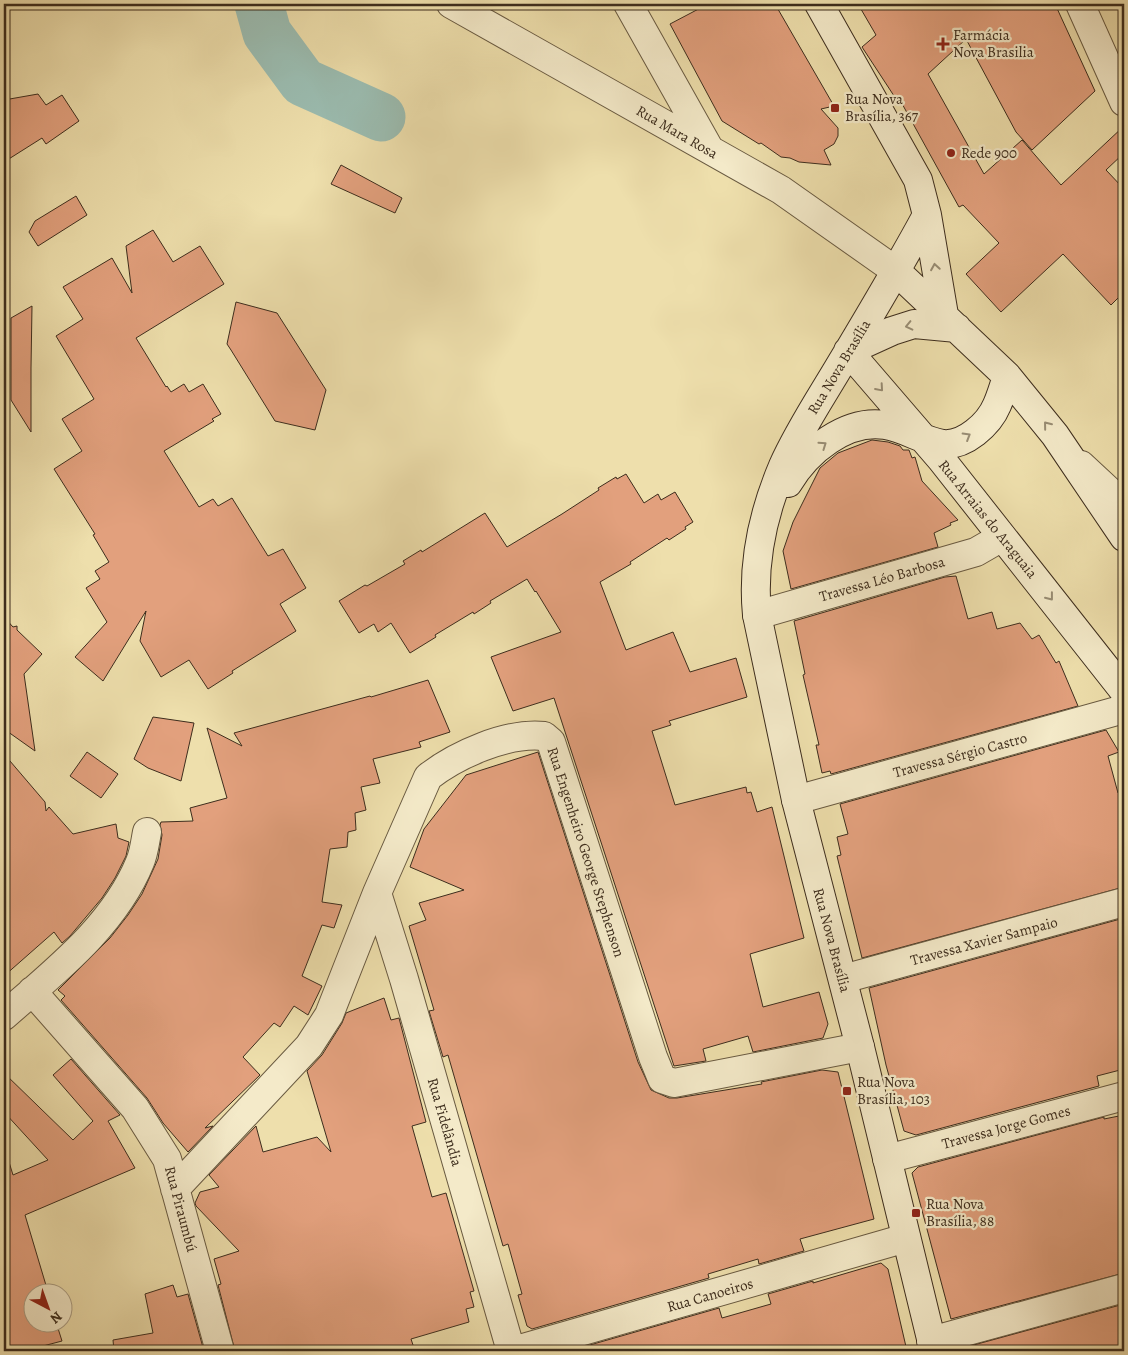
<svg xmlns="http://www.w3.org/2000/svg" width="1128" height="1355" font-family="Alegreya,serif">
	<rect width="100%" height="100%" fill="#eedfac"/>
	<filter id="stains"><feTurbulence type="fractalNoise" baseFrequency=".004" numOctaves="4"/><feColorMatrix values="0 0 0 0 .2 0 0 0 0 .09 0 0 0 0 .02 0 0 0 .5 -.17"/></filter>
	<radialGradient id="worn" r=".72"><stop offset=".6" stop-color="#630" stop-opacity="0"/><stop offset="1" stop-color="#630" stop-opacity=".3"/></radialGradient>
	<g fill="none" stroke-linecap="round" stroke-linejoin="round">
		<path stroke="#9bbcb0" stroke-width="49" d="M259 4 267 33 303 82 381 117"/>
	</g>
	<path fill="#e2a07d" stroke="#3d2d1d" d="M708 4H775L834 106 821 109 838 128V136L834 144 824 150 831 165 799 162 790 158 781 157 761 143 759 144 722 121 670 24Z
		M858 4H1055L1095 91 1032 150 1016 132 966 39 928 74 984 174 1022 140 1061 185 1124 126V153L1106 170 1124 189V292L1111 305 1063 254 1001 312 966 274 999 243 963 205 959 207 900 100 898 102 862 47 876 35Z
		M38 94 46 105 62 95 79 121 46 144 42 138 4 162V100Z
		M341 165 402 198 395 213 331 184Z
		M76 196 87 215 38 246 29 232 35 221Z
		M153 230 173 262 200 246 224 284 136 338 166 387 167 386 171 392 184 384 189 392 203 384 221 414 212 419 214 421 164 451 199 507 213 499 218 506 232 498 268 556 283 549 306 588 280 604 296 631 232 671 233 673 208 689 189 660 161 677 140 641 146 611 103 681 75 657 107 622 86 588 100 579 95 571 109 562 93 535 95 534 54 469 82 451 62 419 94 399 56 336 83 319 63 287 112 258 132 293 126 246Z
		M236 302 277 313 326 390 315 430 275 421 231 350 227 344Z
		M32 306 31 368V432L11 400V318Z
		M872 440 888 442 900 446 903 450H909L912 458 915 457 922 481 958 520 950 523 951 525 934 533 938 547 791 589 783 551 793 522 820 468 838 453Z
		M626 474 644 503 658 494 661 500 675 492 693 522 685 527 686 529 669 540 667 538 630 562 631 564 600 582 626 650 673 632 690 672 736 658 747 697 669 721 671 725 652 731 675 805 746 787 747 793 751 792 757 812 772 807 804 938 750 954 763 1007 819 992 828 1024 823 1038 753 1052 748 1036 703 1049 706 1061 674 1066 554 698 513 711 491 657 561 632 536 591 535 592 527 579 490 601 491 603 474 614 473 612 435 635 436 637 410 653 391 623 378 632 374 624 359 633 339 601 365 585 367 586 405 564 403 561 421 550 422 552 485 513 507 547 562 514 599 490 598 488 616 477 617 479Z
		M956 576 968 619 992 612 997 629 1020 623 1032 639 1039 635 1056 663 1059 661 1078 706 831 774 830 771 822 773 816 745H819L803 675 805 674 794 621 945 577Z
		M4 617 13 627 17 626V630L42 654 24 674 35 751 4 729Z
		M428 680 450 732 419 742 421 747 373 759 380 783 361 787 366 810 355 813 356 830 348 832 347 847 330 849 322 902 342 905 334 928 322 925 302 976 322 986 308 1015 294 1006 280 1027 274 1023 243 1057 260 1075 205 1128 213 1126 188 1152 163 1123 147 1098 61 1000 65 996 58 990 110 938 128 915 142 894 158 859 162 835 160 825 161 822 193 821 190 808 227 798 207 728 242 746 234 733 370 696 371 697Z
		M153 717 194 723 181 781 148 768 134 759Z
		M1106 730 1119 752 1108 756 1118 793 1124 792V887L862 958 837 856 841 855 837 837 848 834 840 804Z
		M87 752 118 774 101 798 70 776Z
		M538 752 638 1062 651 1090 669 1098H677L762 1084 761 1082 822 1070 838 1072 874 1219 800 1239 804 1251 759 1264 758 1259 708 1274 709 1278 532 1329 527 1326 518 1295 522 1294 508 1244 503 1246 448 1055 443 1057 429 1011 434 1010 409 926 426 920 419 903 464 890 410 867 424 829 466 775Z
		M4 754 45 802 46 811 49 807 73 834 116 824 118 838 129 842 126 856 115 878 102 898 70 936 62 943 54 932 4 976Z
		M1124 918V1069L1097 1076 1099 1086 916 1135 904 1131 886 1065 869 988Z
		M384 998 391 1020 399 1018 426 1122 412 1126 432 1197 446 1193 474 1291 470 1292 474 1307 466 1309 469 1322 411 1339 415 1351H235L218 1285 221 1284 214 1259 239 1251 196 1206 195 1203 200 1192 219 1187 209 1175 256 1126 263 1152 317 1137 331 1152 307 1071 322 1055 342 1023 346 1013Z
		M71 1059 120 1115 108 1121 135 1168 25 1215 48 1292H32V1322H56L62 1341 24 1351H4V1163L9 1162 13 1175 48 1160 4 1112V1073L73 1140 93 1121 53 1075Z
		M1124 1115V1273L951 1319 912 1173 918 1167 1104 1117V1119Z
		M881 1263 888 1269 907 1351H569L719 1308 722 1318 771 1304 768 1294 813 1281V1283Z
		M173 1285 177 1297 188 1294 204 1351H114L113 1340 153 1333 145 1294Z
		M1124 1304V1351H960L959 1349Z"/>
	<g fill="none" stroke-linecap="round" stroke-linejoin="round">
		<defs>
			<path id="street" d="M451 4 781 190 896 271
				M628 4 710 150
				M1080 4 1124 102
				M1081 465 1124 505
				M757 615 976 552 1002 537
				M796 800 1124 709
				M377 893 404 979 511 1351
				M843 979 1124 902
				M32 991 135 1108 167 1159 220 1351
				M4 1016C54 972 114 926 140 862 144 853 145 842 147 832
				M887 1159 1124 1096
				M175 1189 309 1046 329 1015 377 893 428 777C456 755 507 732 544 736L551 742 653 1057 662 1079 674 1083 860 1047
				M931 1341 1124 1288
				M513 1351 906 1238"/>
			<path id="secondary" d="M819 4 918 180 927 215 944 315
				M927 215C899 267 869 317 839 367 820 399 798 432 783 466 763 513 752 564 757 615L796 800 860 1047 934 1351
				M896 271 1007 376 1055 435 1124 537
				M848 351 941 459 1124 691
				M848 351 892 331 914 324 957 328
				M788 483C807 451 846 419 885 425 905 428 923 441 943 444 965 446 989 424 997 405 1001 396 1004 386 1007 376"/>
		</defs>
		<use href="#street" stroke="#695a41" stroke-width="30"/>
		<use href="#secondary" stroke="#3d2d1d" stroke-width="30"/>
		<use href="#street" stroke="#f4eac9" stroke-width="28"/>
		<use href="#secondary" stroke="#f4eac9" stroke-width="28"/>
	</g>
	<defs><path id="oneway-chevron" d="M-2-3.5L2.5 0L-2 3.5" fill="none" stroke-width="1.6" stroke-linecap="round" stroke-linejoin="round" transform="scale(1.25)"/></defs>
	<g stroke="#988c73">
		<use href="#oneway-chevron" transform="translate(935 267) rotate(-99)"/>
		<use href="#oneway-chevron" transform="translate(909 326) rotate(167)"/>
		<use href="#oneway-chevron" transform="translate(880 388) rotate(49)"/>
		<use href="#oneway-chevron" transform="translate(1047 425) rotate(-129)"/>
		<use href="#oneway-chevron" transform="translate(967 436) rotate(-31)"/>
		<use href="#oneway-chevron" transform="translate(823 445) rotate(-35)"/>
		<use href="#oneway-chevron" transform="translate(1050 597) rotate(52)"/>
	</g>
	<g fill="#8f2418" stroke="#f4eac9" stroke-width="2">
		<path d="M940.5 36.5h5v5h5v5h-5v5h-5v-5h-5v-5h5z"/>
		<rect x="830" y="103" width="10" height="10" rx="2.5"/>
		<circle cx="951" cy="153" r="5"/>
		<rect x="842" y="1086" width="10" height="10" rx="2.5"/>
		<rect x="911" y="1208" width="10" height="10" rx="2.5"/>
	</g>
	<g text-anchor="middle" stroke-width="4.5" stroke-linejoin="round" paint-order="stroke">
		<g font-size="15" fill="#3d2d1d" stroke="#f4eac9" text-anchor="start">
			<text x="953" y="40">Farmácia<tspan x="953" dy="17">Nova Brasilia</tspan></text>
			<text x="845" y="104">Rua Nova<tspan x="845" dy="17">Brasília, 367</tspan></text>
			<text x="961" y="158">Rede 900</text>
			<text x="857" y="1087">Rua Nova<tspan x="857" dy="17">Brasília, 103</tspan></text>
			<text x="926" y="1209">Rua Nova<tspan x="926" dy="17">Brasília, 88</tspan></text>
		</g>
		<g font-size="15" fill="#3d2d1d" stroke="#f4eac9">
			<text transform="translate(677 132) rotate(30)" y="5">Rua Mara Rosa</text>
			<text transform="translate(839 367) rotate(-59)" y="5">Rua Nova Brasília</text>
			<text transform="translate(988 519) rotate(51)" y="5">Rua Arraias do Araguaia</text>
			<text transform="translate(882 579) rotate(-16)" y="5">Travessa Léo Barbosa</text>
			<text transform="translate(960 755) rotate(-15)" y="5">Travessa Sérgio Castro</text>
			<text transform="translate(586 852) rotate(72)" y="5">Rua Engenheiro George Stephenson</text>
			<text transform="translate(832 940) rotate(75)" y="5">Rua Nova Brasília</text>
			<text transform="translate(984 941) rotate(-15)" y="5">Travessa Xavier Sampaio</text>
			<text transform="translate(445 1122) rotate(74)" y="5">Rua Fidelândia</text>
			<text transform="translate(1006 1127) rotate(-15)" y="5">Travessa Jorge Gomes</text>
			<text transform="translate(181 1209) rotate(75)" y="5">Rua Piraumbú</text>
			<text transform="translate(710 1295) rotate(-16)" y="5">Rua Canoeiros</text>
		</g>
	</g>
	<rect width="1128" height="1355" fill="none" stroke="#eedfac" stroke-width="20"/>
	<rect x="5" y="5" width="1118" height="1345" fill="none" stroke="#3d2d1d" stroke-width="2.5"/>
	<rect x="10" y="10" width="1108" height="1335" fill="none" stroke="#3d2d1d"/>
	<g transform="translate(48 1308) rotate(139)"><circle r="24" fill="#f4eac9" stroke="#ab9e84"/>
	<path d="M0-4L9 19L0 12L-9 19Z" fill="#8f2418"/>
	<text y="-8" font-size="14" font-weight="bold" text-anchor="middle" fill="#3d2d1d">N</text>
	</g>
	<rect width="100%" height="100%" filter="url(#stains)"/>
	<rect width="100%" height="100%" fill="url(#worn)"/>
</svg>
